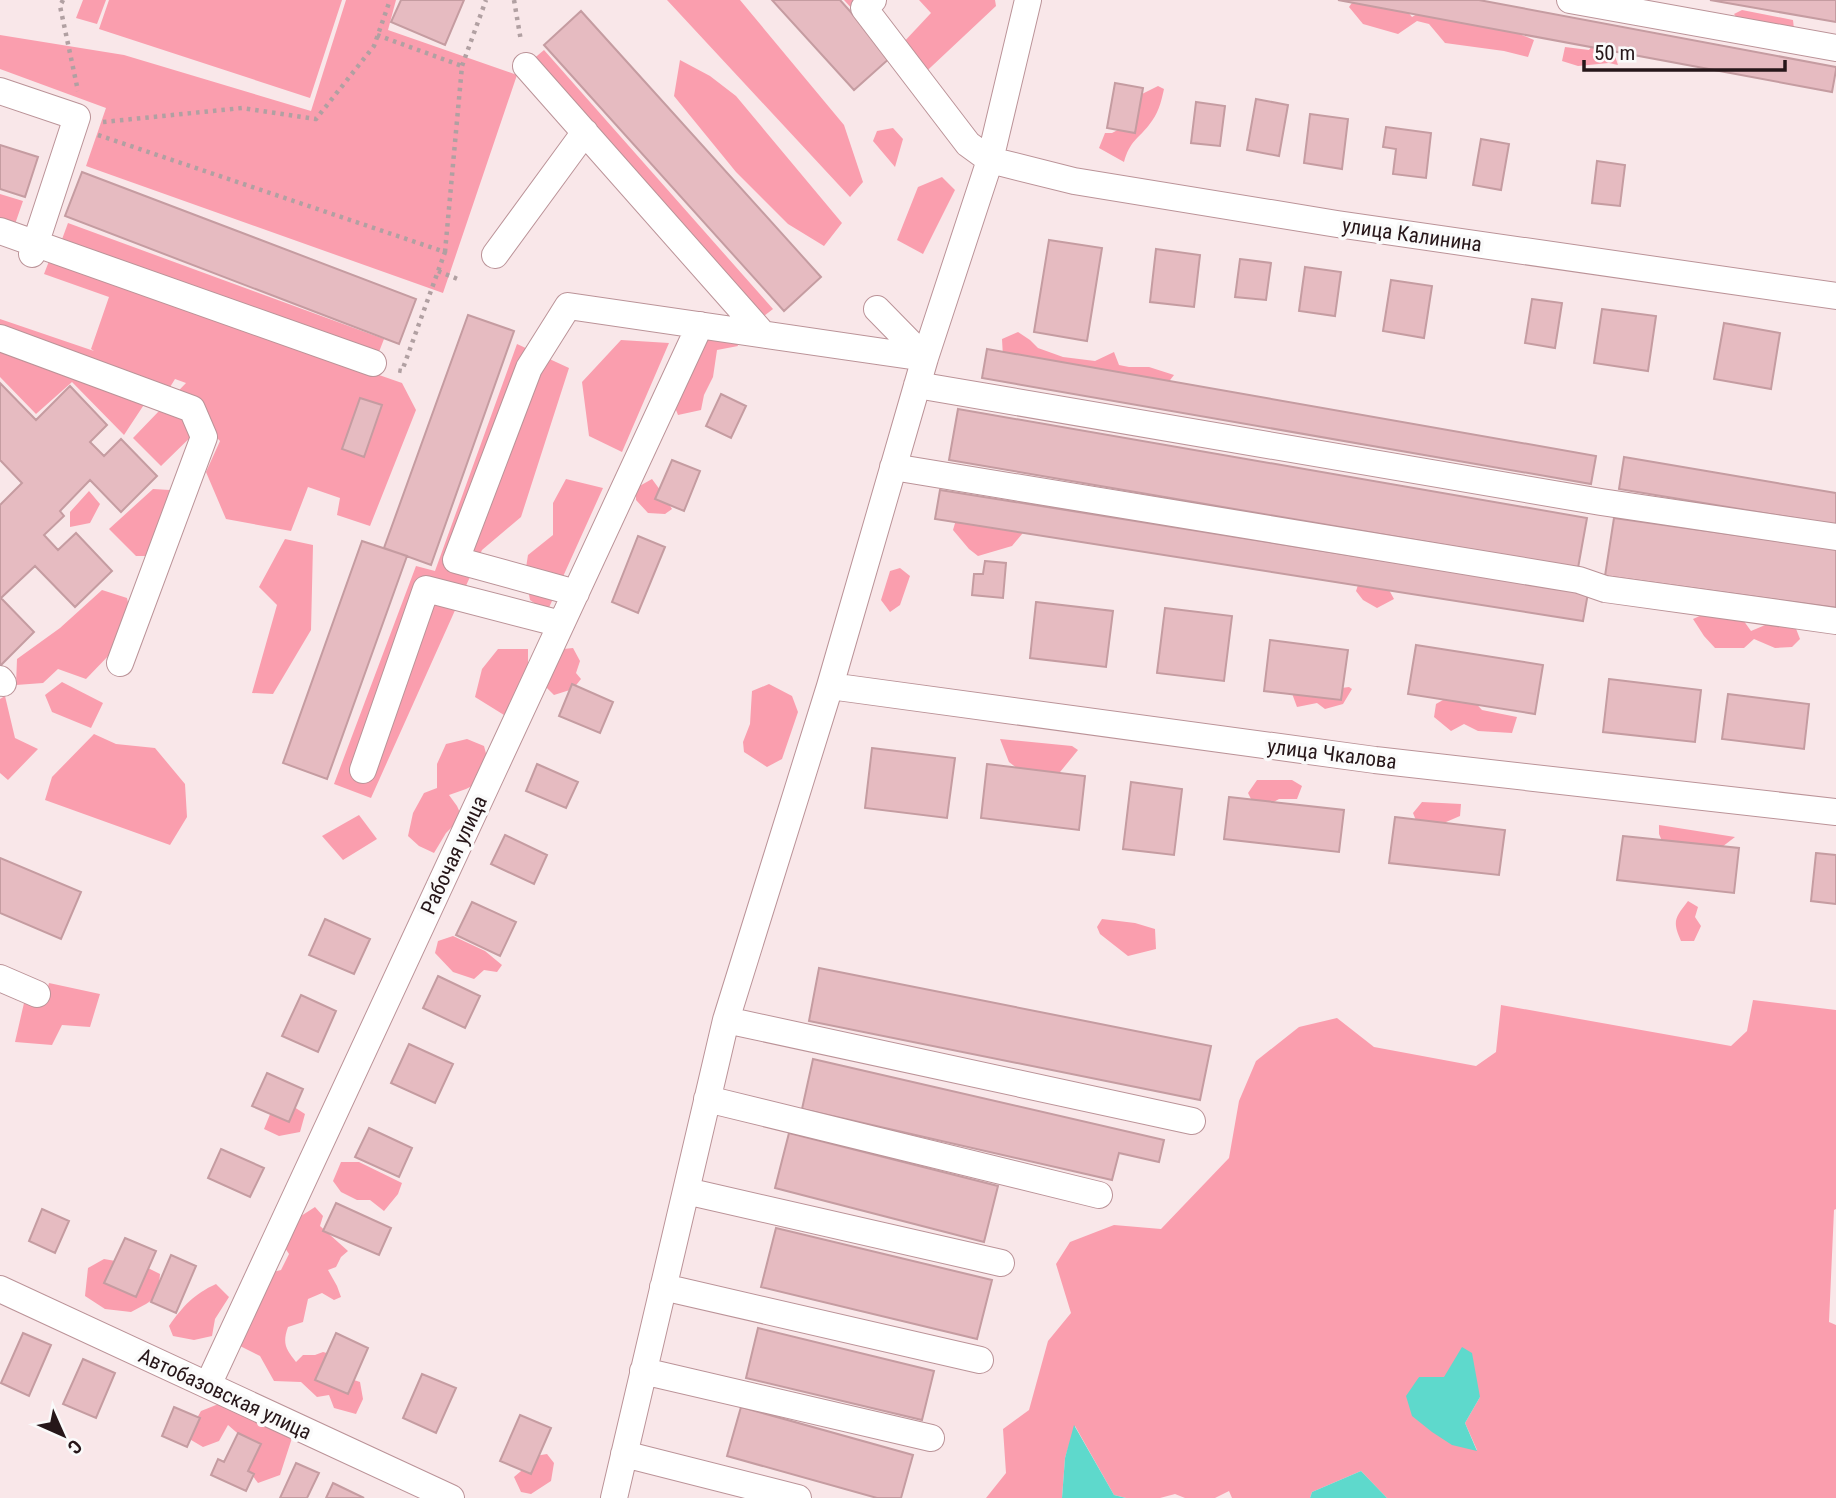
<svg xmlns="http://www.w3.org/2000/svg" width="1836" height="1498" font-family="'Roboto Condensed',sans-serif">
	<rect width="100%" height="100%" fill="#f9e7e9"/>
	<path fill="#fa9eae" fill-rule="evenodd" d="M83 0H106L97 24 76 18Z
		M109 0H342L310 98 99 29Z
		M346 0H396L388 30 517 75 443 293 86 166 106 108 0 69V35L124 55 311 111Z
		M667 0H740L844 125 863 182 850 197Z
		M844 0H873L901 45 931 13 919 0H995L996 6 915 82 893 54Z
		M1354 0 1402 5 1412 17 1431 6 1498 25 1534 40 1528 57 1504 51 1445 43 1429 24 1417 21 1398 34 1363 24 1349 7Z
		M1742 10 1793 20 1794 29 1741 23 1734 14Z
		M1597 39 1615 44V56L1618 65 1609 63 1578 66 1562 61 1565 47 1589 50Z
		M544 50 773 309 760 319 531 61Z
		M680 60 710 76 736 96 842 223 824 246 788 224 736 172 674 96Z
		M1158 86 1164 89C1161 103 1158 114 1149 125 1137 140 1130 141 1124 162L1099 148 1105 133H1112L1129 124 1138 96Z
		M893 128 903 139 895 167 873 141 877 131Z
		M942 177 955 190 923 254 897 240 918 187Z
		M0 194 23 201 14 227 0 222Z
		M68 223 384 339 377 357 61 242Z
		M51 256 380 373 379 375 402 383 416 410 370 526 337 515 340 498 308 487 291 531 226 519 206 472 220 441 204 424 161 466 133 438 186 383 175 379 167 392 0 332V319L94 351 91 349 109 297 44 274Z
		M708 330 736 340 738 346 717 350 713 377 704 395 701 410 678 415 672 400Z
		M1018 332 1030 340 1038 348 1063 357 1095 361 1114 352 1119 365 1129 367H1149L1174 375 1160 393 1003 357 1002 339Z
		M621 340 669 343 622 452 589 436 582 382Z
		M517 344 569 368 521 517 482 550 371 798 334 784 416 566 435 571Z
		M0 347 149 397 124 435 72 382 36 414 0 377Z
		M566 479 603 488 547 612 530 600 525 574 528 555 553 535V503Z
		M652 479 663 494 672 509 665 514 648 513 636 500V488Z
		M153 489 170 490 156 556H136L109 529Z
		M89 491 100 504 90 523 70 527V512Z
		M958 513 1027 528 1012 546 978 556 969 549 953 530Z
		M285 539 313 545 311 630 273 694 252 693 277 605 259 587Z
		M900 568 910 576 900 605 890 612 881 600 890 571Z
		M1359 582 1388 588 1394 599 1377 608 1363 600 1356 591Z
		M102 590 127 598 131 616 112 652 86 679 58 669 43 683 16 685 17 659 60 628Z
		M1713 610 1741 617 1751 631 1784 617 1793 621 1800 639 1792 647 1775 648 1754 639 1744 648H1715L1704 636 1693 619Z
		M573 648 580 661 576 673 581 679 573 689 554 695 545 686 554 650Z
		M498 649H528V678L504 715 475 697 482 669Z
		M62 682 103 703 91 728 52 712 45 695Z
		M769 684 792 696 798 712 782 759 767 767 744 752 743 742 750 724 752 691Z
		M1349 687 1352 689 1343 704 1325 709 1317 703 1297 707 1290 688 1334 689Z
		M5 696 15 738 38 749 8 780 0 773V699Z
		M1450 696H1469L1482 710 1517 717 1512 733 1478 731 1464 724 1451 731 1434 717 1436 704Z
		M94 734 116 744 155 748 185 784 187 817 170 845 45 800 52 777Z
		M467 739 484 746 488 761 482 781 466 789 449 795 457 806 462 817 446 833 434 853 419 846 408 836 413 813 424 793 437 788V764L446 744Z
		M1000 739 1072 746 1078 750 1056 777 1027 776 1009 762Z
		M1257 780H1292L1302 786 1297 799H1279L1261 809 1254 805 1248 793Z
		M1422 802 1461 804 1460 816 1439 825 1417 823 1413 813Z
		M359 815 377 839 343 860 322 836Z
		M1659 825 1735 837 1705 860 1665 848 1659 834Z
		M1688 901 1698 907 1695 917 1701 926 1694 941H1681C1672 921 1675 918 1688 901Z
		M1102 919 1135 923 1155 929 1156 949 1128 956 1100 934 1097 927Z
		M453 936 485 951 502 965 497 972 484 970 474 979 453 972 435 953 438 941Z
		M49 983 100 994 90 1027 62 1025 52 1045 15 1042 24 1003 44 1002Z
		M1753 1000 1836 1010V1209L1834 1210 1829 1322 1836 1325V1498H1387L1361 1471 1312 1492 1310 1498H1232L1229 1491 1215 1498H1185L1175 1494 1160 1498H1126L1114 1495 1075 1426 1065 1458 1062 1498H986L1006 1473 1003 1429 1029 1410 1048 1341 1071 1313 1056 1264 1070 1242 1114 1225 1161 1229 1229 1158 1239 1101 1256 1061 1299 1027 1337 1018 1374 1047 1476 1066 1496 1052 1501 1005 1731 1046 1747 1031ZM1419 1377H1444L1480 1397 1465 1423 1477 1450 1452 1444 1412 1415Z
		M291 1105 305 1114 300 1132 279 1136 264 1129 273 1107Z
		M341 1162H359L402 1183 398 1194 384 1211 370 1200H357L341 1192 333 1181Z
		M315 1207 323 1216 320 1226 348 1251 341 1257 336 1267 328 1270 337 1286 341 1297 334 1300 322 1293 308 1299 303 1322 288 1327C282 1344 286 1349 296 1362L303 1355H315L323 1352 334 1355 345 1377 360 1382 363 1399 356 1414 334 1408 329 1395 317 1397 301 1382 274 1381 260 1356 240 1346 273 1272 281 1270 289 1254 285 1248 293 1212 301 1216Z
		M104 1259 144 1266 160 1274 158 1296 146 1304 131 1312 105 1309 85 1296 88 1268Z
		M216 1284 229 1297 215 1319 212 1336 194 1340 173 1336 169 1326C183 1306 194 1294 216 1284Z
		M221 1403 292 1438 280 1475 258 1483 246 1467 251 1445 228 1425 219 1441 203 1447 186 1437 201 1411Z
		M547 1454 554 1463 551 1481 531 1494 521 1492 514 1477 527 1466 535 1456Z"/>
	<path fill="#5ed9cc" d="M1462 1347 1472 1353 1480 1397 1465 1423 1477 1451 1452 1445 1432 1432 1412 1416 1406 1396 1419 1377H1444Z
		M1074 1425 1114 1495 1126 1498H1062L1065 1458Z
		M1361 1471 1387 1498H1310L1312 1492Z"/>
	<path fill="#e6bbc1" stroke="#c59ca1" stroke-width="2" d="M401 0H464L445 45 391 22Z
		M772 0H840L891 57 854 90Z
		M1338 0H1479L1836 67V70L1832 92Z
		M1710 0H1836V22Z
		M581 11 821 277 784 311 544 45Z
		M1115 83 1143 88 1135 133 1107 128Z
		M1256 99 1288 105 1279 156 1247 150Z
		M1196 102 1225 106 1220 146 1191 143Z
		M1310 114 1348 119 1342 169 1304 163Z
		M1386 127 1431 133 1426 178 1393 174 1396 149 1383 147Z
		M1481 139 1509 144 1501 190 1473 185Z
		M0 145 38 157 25 197 0 189Z
		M1597 161 1625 165 1620 206 1592 203Z
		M82 172 416 299 399 344 65 216Z
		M1049 240 1102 248 1087 341 1034 332Z
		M1156 249 1200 255 1194 307 1150 302Z
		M1240 259 1271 263 1266 300 1235 297Z
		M1305 267 1341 272 1335 316 1299 311Z
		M1391 280 1432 286 1424 338 1383 331Z
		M1532 299 1562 303 1555 348 1525 343Z
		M1602 309 1656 316 1648 371 1594 363Z
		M468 315 514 331 431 565 384 548Z
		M1724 323 1780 333 1771 389 1714 379Z
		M987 349 1596 456 1591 484 982 378Z
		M0 383 36 420 70 386 107 425 90 442 104 456 121 439 157 476 121 512 90 480 60 511 64 516 44 535 58 550 76 533 112 571 75 607 35 566 1 598 34 632 0 666V505L22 483 0 460Z
		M721 394 746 406 731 438 706 426Z
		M360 398 382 405 364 457 342 449Z
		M958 409 1587 518 1578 568 949 460Z
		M1624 457 1836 493V525L1619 489Z
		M672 460 700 471 684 511 655 499Z
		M940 490 1588 593 1583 621 935 519Z
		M1614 518 1836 549V608L1605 576Z
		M638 536 665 547 638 613 612 602Z
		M362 541 407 556 327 779 283 763Z
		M985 561 1006 563 1003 598 972 595 974 574H983Z
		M1036 602 1113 611 1106 667 1030 658Z
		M1165 608 1232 616 1224 681 1157 673Z
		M1270 640 1348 650 1341 700 1264 691Z
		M1416 645 1543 665 1535 714 1408 694Z
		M1609 679 1701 690 1695 742 1603 732Z
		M572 684 613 702 600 733 559 716Z
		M1728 694 1809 704 1804 749 1722 739Z
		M872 748 955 758 947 818 865 808Z
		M537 764 578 782 566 808 526 791Z
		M987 764 1085 776 1079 830 981 818Z
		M1131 782 1182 789 1174 855 1123 849Z
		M1229 797 1344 810 1339 852 1224 839Z
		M1395 817 1505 830 1499 875 1389 863Z
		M505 835 547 855 534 884 491 864Z
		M1623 836 1739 848 1734 893 1617 880Z
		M1816 853 1836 855V904L1811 901Z
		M0 858 81 892 61 939 0 913Z
		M472 902 516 922 500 956 456 935Z
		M325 919 370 939 354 974 309 955Z
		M819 968 1211 1046 1200 1100 809 1021Z
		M438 976 480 996 465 1028 423 1008Z
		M301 995 336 1011 318 1052 282 1036Z
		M409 1044 453 1064 435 1103 391 1083Z
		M813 1059 1164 1140 1159 1162 1119 1153 1112 1180 802 1109Z
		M267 1073 303 1089 289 1122 252 1106Z
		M369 1128 412 1148 399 1177 355 1157Z
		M789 1133 998 1186 984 1242 775 1188Z
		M221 1149 264 1168 250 1197 208 1178Z
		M336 1203 391 1228 379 1255 323 1231Z
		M42 1209 69 1221 55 1253 29 1241Z
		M776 1228 992 1280 977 1339 761 1287Z
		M125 1238 156 1251 136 1297 104 1283Z
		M171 1255 196 1266 176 1313 151 1302Z
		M758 1328 934 1371 922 1420 746 1378Z
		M23 1333 51 1345 29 1396 1 1383Z
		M336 1333 368 1348 348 1394 315 1380Z
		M83 1359 115 1373 96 1418 63 1404Z
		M422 1374 456 1388 436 1433 403 1418Z
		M174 1407 200 1418 187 1447 162 1436Z
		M741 1407 913 1455 901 1498H877L727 1456Z
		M520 1415 551 1428 531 1474 500 1461Z
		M238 1433 261 1444 248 1471 254 1474 246 1491 211 1475 218 1459 224 1462Z
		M296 1463 319 1473 307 1498H280Z
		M333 1483 364 1498H326Z"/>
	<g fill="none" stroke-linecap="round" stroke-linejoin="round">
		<defs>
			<path id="minor" d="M873 0 864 8 968 144 990 160 1074 181 1337 224 1836 296
				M1570 0 1836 48
				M526 66 763 334
				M0 91 77 117 32 254
				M0 231 373 363
				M495 255 585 132
				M877 309 925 358
				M0 338 192 409 204 437 120 663
				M917 385 1601 502 1836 537
				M893 467 1579 580 1605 589 1836 621
				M576 593 456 560 529 368 568 306 925 358
				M0 679 3 683
				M830 686 1375 760 1836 812
				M363 770 426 589 561 624
				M0 978 37 994
				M726 1020 1192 1121
				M707 1099 1099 1195
				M686 1191 1001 1263
				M663 1287 980 1360
				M0 1289 451 1498
				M643 1371 931 1438
				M208 1385 700 325
				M624 1454 798 1498
				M614 1498 726 1020 830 686 925 358 990 160 1028 0"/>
		</defs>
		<use href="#minor" stroke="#bb9398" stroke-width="28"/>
		<path stroke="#b1a0a2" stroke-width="4.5" stroke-dasharray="3.5 5" stroke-linecap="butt" d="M63 0 60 6 78 91
			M514 0 521 41
			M377 35 462 66
			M103 122 242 108 316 119 374 46 390 0
			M98 135 445 252 402 371 396 370
			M445 252 462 66 486 0
			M438 271 460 280"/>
		<use href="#minor" stroke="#fff" stroke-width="26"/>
	</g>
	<g text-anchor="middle" stroke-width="7" stroke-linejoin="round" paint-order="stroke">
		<g font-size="21" fill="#261619" stroke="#fafafa">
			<text transform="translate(1412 235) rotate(8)" y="7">улица Калинина</text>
			<text transform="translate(1332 754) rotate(7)" y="7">улица Чкалова</text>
			<text transform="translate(454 855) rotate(-65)" y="7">Рабочая улица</text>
			<text transform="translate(225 1394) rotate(25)" y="7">Автобазовская улица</text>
		</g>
	</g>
	<g transform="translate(63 1435) rotate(135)" stroke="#fafafa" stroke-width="5" paint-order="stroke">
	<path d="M0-5L12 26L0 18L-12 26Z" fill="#261619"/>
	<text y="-10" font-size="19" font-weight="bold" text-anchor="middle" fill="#261619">С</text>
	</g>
	<path d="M1584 60v10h201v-10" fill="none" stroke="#261619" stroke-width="3.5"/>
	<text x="1594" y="60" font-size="21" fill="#261619" stroke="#fafafa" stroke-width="5" paint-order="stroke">50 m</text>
</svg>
